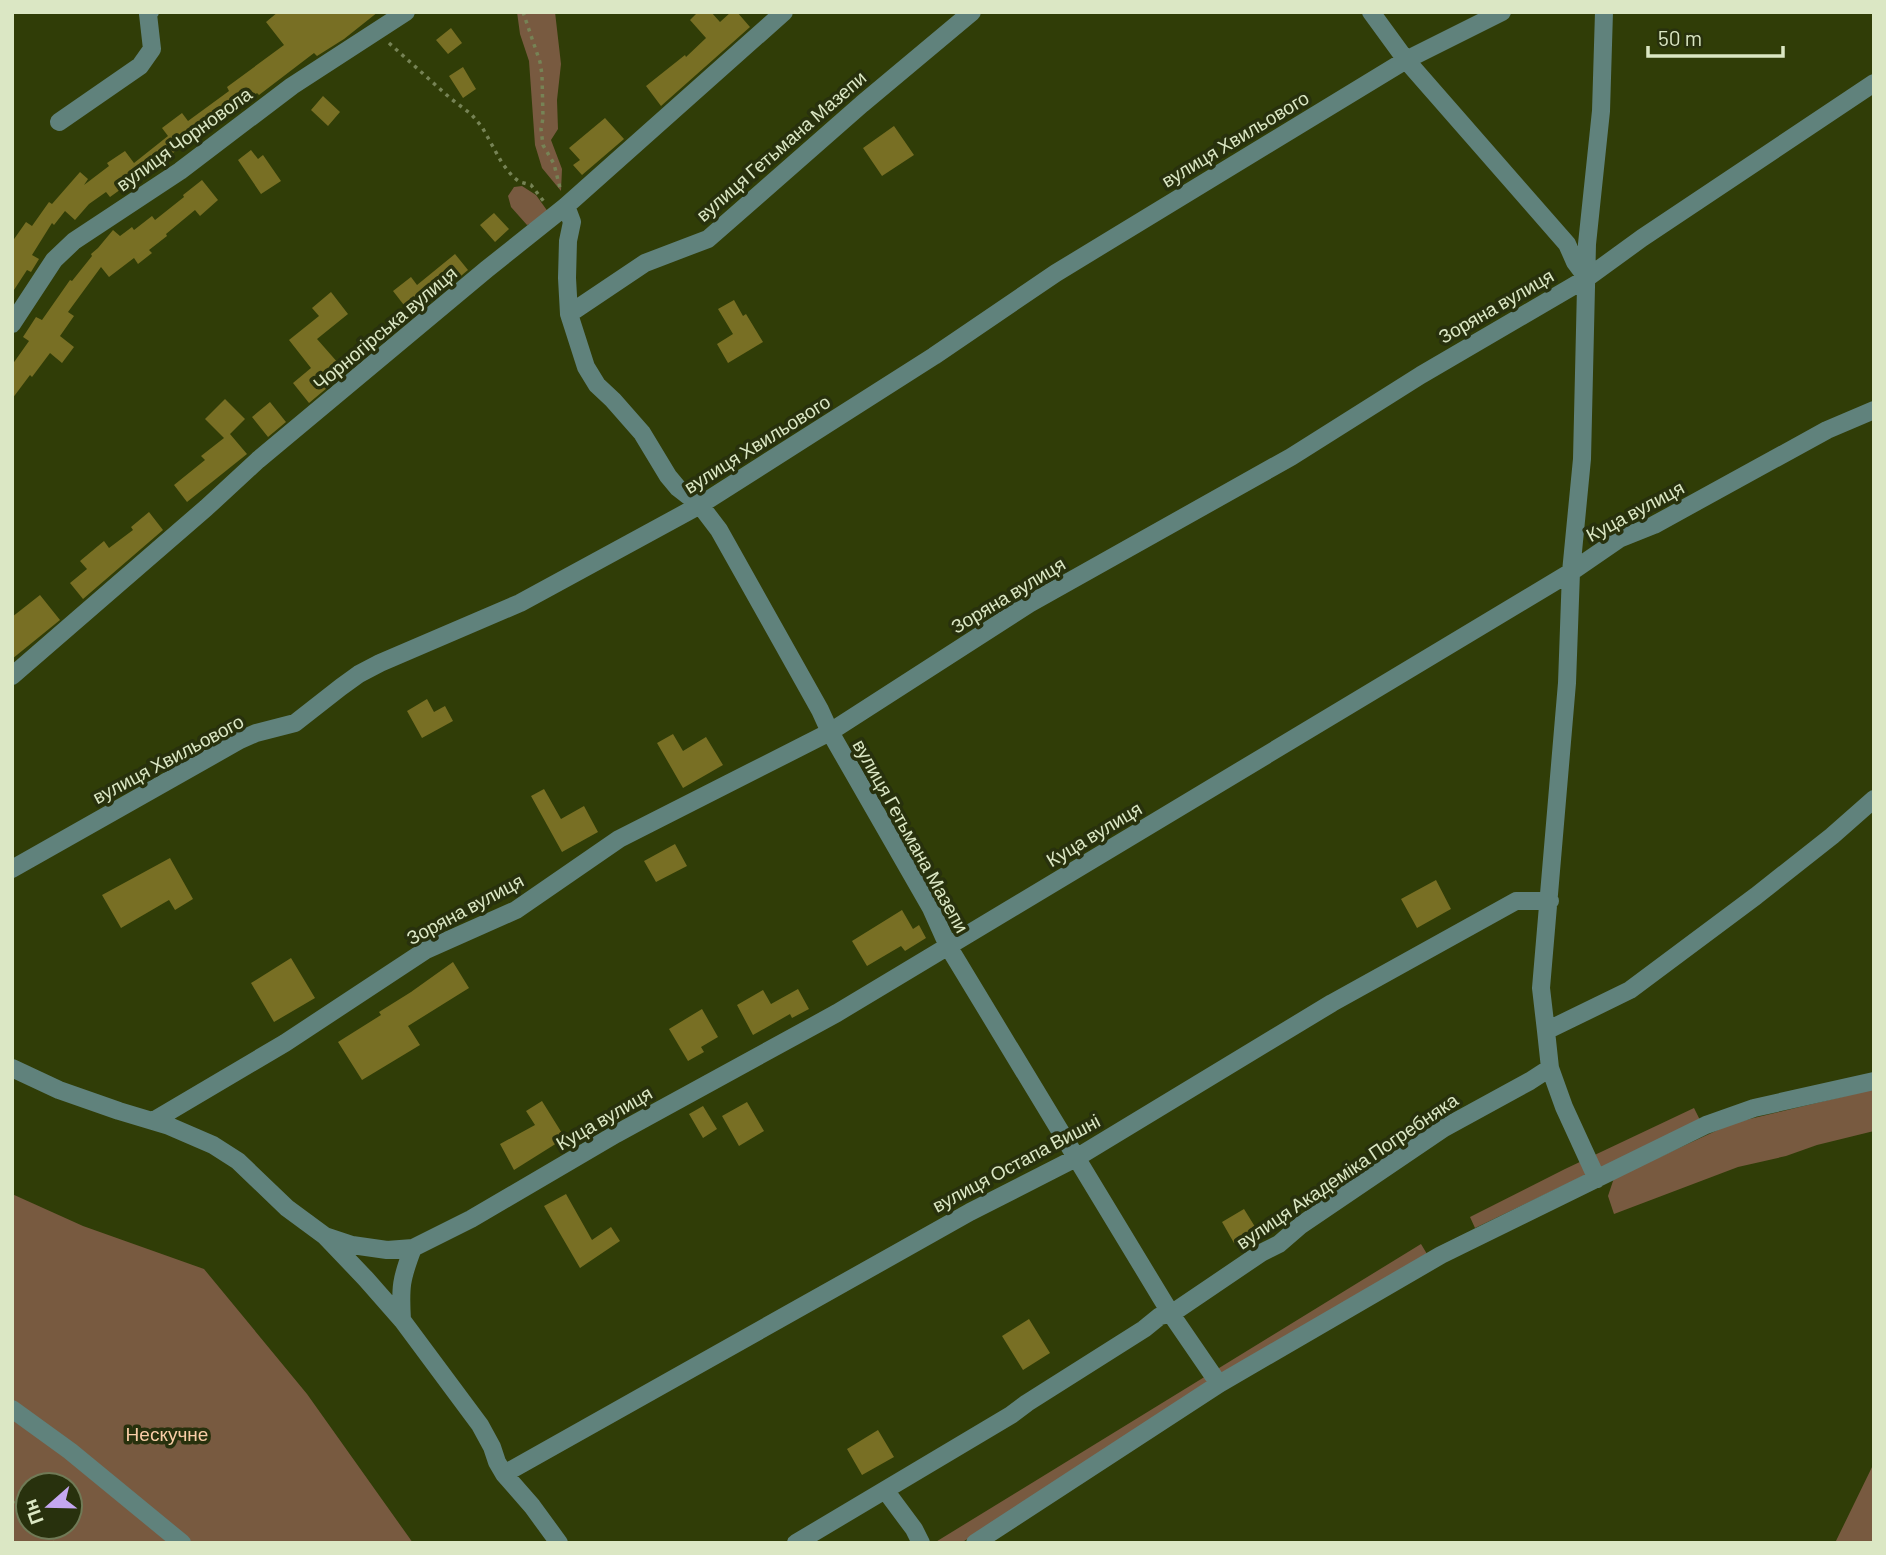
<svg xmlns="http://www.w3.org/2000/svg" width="1886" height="1555" font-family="Barlow,sans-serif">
	<rect width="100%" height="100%" fill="#303d07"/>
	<path fill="#785a40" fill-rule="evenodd" d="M517 12H555L561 64 557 100 558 129 551 140 562 169 561 191 542 168 535 145 529 61 520 34Z
		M522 186 536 195 551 216 527 225 511 207 508 196 514 187Z
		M1874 1089V1131L1817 1145 1786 1156 1738 1167 1614 1214 1608 1196 1614 1178 1733 1123Z
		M1694 1108 1700 1120 1475 1228 1470 1217 1565 1169Z
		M12 1194 83 1226 204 1269 307 1394 413 1543H12ZM28 1485H70V1527H28Z
		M1421 1244 1427 1254 961 1543H934Z
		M1874 1463V1543H1835Z"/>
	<path fill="#786f24" d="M278 12H378L344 39 317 56 314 53 259 95 257 93 212 127 210 125 169 156 151 172 149 169 110 197 106 192 89 204 75 220 65 211 54 225 52 223 32 255 39 259 31 272 27 270 12 293V242L26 222 32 226 49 202 52 204 80 172 88 179 84 185 109 166 107 163 125 151 134 163 168 136 162 128 182 113 188 121 229 91 227 87 284 45 266 22Z
		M698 12H711L720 22 731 12H737L750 27 661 106 646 86 685 55 686 57 706 38 690 20Z
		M451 28 462 43 448 54 436 40Z
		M463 67 476 89 463 98 449 76Z
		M323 96 340 112 328 126 311 110Z
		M605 118 624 139 582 175 573 165 580 160 569 148Z
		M894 126 914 155 882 176 863 148Z
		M251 150 258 159 263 155 281 181 261 194 238 160Z
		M202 180 218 200 200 216 195 210 166 234 167 236 149 250 152 253 138 264 134 258 109 277 101 267 68 312 74 316 60 336 74 347 62 363 50 353 32 377 30 375 12 399V365L29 341 23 337 36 317 42 320 70 280 72 281 92 256 91 254 98 248 113 230 120 236 132 227 134 230 152 216 155 220 184 197 183 195Z
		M494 213 509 229 495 242 480 225Z
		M455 254 468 270 399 328 393 322 407 309 393 291 411 277 417 285Z
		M331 292 348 314 317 339 346 372 309 403 293 383 311 368 289 340 319 316 312 308Z
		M734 300 743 316 746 314 763 342 728 363 717 344 733 334 718 309Z
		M225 399 245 419 230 434 247 454 187 502 174 485 205 460 201 456 224 438 205 419Z
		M270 402 286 422 268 437 252 417Z
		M149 512 163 530 83 599 70 583 87 569 80 561 104 541 109 548 133 530 131 527Z
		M40 595 60 620 12 659V617Z
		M427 699 434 712 445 706 453 721 422 738 407 711Z
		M673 734 683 751 706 737 723 765 683 788 657 743Z
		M544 789 561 819 584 806 598 832 562 852 531 796Z
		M675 844 687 866 656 882 644 861Z
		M170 858 193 899 175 910 169 900 121 928 102 895Z
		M1436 880 1451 909 1417 928 1401 899Z
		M902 910 913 929 919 925 926 938 905 951 901 946 867 966 852 941Z
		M291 958 315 998 274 1022 251 983Z
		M453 962 469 988 408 1026 420 1045 362 1080 338 1042 381 1015 379 1012 411 992Z
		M798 989 809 1009 792 1018 790 1014 753 1035 737 1005 763 990 771 1004Z
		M702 1009 718 1037 701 1047 704 1052 688 1061 669 1029Z
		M542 1101 565 1138 514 1170 500 1144 535 1125 526 1111Z
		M747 1102 764 1131 739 1146 722 1116Z
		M703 1106 717 1129 703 1138 689 1114Z
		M566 1194 592 1240 611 1227 620 1241 580 1268 544 1206Z
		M1244 1209 1257 1230 1234 1243 1222 1222Z
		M1029 1319 1050 1353 1023 1370 1002 1336Z
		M878 1430 894 1457 862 1475 847 1449Z"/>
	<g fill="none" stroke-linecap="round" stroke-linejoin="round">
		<path stroke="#768355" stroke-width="3.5" stroke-dasharray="3.5 5" stroke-linecap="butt" d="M523 12 540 62 542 75 543 118 541 129 543 145 554 164 560 188
			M389 43 450 98 471 114 482 127 502 163 513 177 520 182 531 185 545 203
			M12 1501 28 1515
			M43 1527 53 1543"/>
		<path stroke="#60827c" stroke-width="18" d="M1371 12 1406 60 1567 244 1575 262 1587 278
			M59 122 140 66 152 49 148 14 150 12
			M566 206 572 222 568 241 567 278 569 314 586 367 597 385 613 400 642 433 668 476 678 488 700 505 719 530 820 710 830 732 931 908 948 946 1171 1314 1219 1384
			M569 314 645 263 708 239 862 104 972 12
			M12 324 54 260 74 241 180 171 292 86 406 12
			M12 676 206 508 258 460 487 269 566 206 784 12
			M12 869 240 740 256 733 295 723 341 687 359 674 380 663 520 603 700 505 934 356 1056 273 1406 60 1502 12
			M1546 1031 1541 988 1567 683 1571 572 1582 459 1587 244 1601 111 1604 12
			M12 1068 59 1090 119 1111 169 1126 213 1145 238 1161 287 1208 325 1236 366 1279 402 1320 480 1425 492 1447 497 1462 504 1474 532 1506 559 1543
			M1550 1068 1564 1107 1597 1179
			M153 1121 285 1043 426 950 516 910 619 839 830 732 1029 604 1291 457 1421 375 1587 278 1642 238 1874 83
			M325 1236 352 1245 387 1250 413 1248 471 1219 616 1134 837 1013 1571 572 1619 539 1654 525 1827 430 1874 410
			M402 1320C400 1287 401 1279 413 1248
			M12 1409 70 1451 182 1543
			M504 1474 970 1212 1076 1158 1332 1003 1516 901H1550
			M885 1490 914 1529 921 1543
			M796 1543 1011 1415 1027 1403 1144 1329 1160 1316 1171 1314 1261 1253 1279 1244 1301 1225 1444 1128 1530 1081 1550 1068 1546 1031 1630 990 1756 896 1832 836 1874 799
			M975 1543 1219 1384 1441 1255 1706 1125 1754 1108 1874 1081"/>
	</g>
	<g text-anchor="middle" stroke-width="7" stroke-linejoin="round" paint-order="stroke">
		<g font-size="19" fill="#dbe7c4" stroke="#28310d">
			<text transform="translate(184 139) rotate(-36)" y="7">вулиця Чорновола</text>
			<text transform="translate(1235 139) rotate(-31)" y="7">вулиця Хвильового</text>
			<text transform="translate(781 146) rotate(-41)" y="7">вулиця Гетьмана Мазепи</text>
			<text transform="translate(1496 306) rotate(-30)" y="7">Зоряна вулиця</text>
			<text transform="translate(385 328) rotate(-40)" y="7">Чорногірська вулиця</text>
			<text transform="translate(757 444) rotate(-32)" y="7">вулиця Хвильового</text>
			<text transform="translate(1635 511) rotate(-28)" y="7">Куца вулиця</text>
			<text transform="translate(1008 595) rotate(-31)" y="7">Зоряна вулиця</text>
			<text transform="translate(168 759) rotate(-28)" y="7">вулиця Хвильового</text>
			<text transform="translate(1094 834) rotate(-31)" y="7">Куца вулиця</text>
			<text transform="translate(911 836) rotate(61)" y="7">вулиця Гетьмана Мазепи</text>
			<text transform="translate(465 909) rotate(-28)" y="7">Зоряна вулиця</text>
			<text transform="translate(604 1118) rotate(-30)" y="7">Куца вулиця</text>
			<text transform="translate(1016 1163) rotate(-28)" y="7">вулиця Остапа Вишні</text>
			<text transform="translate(1347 1171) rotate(-34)" y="7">вулиця Академіка Погребняка</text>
		</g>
		<g font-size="19" fill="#f9cda7" stroke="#28310d">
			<text x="167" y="1441">Нескучне</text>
		</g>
	</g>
	<rect width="1886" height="1555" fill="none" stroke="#dbe7c4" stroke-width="28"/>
	<g transform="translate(49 1506) rotate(250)"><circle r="33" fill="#28310d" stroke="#707a56" stroke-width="2"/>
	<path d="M0-5L12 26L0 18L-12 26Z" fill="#c5a7f1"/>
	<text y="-10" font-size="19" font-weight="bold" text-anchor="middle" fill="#dbe7c4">Пн</text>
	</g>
	<path d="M1648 46v10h135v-10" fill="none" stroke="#dbe7c4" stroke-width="3.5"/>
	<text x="1658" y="46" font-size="21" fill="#dbe7c4" stroke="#28310d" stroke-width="5" paint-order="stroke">50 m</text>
</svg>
